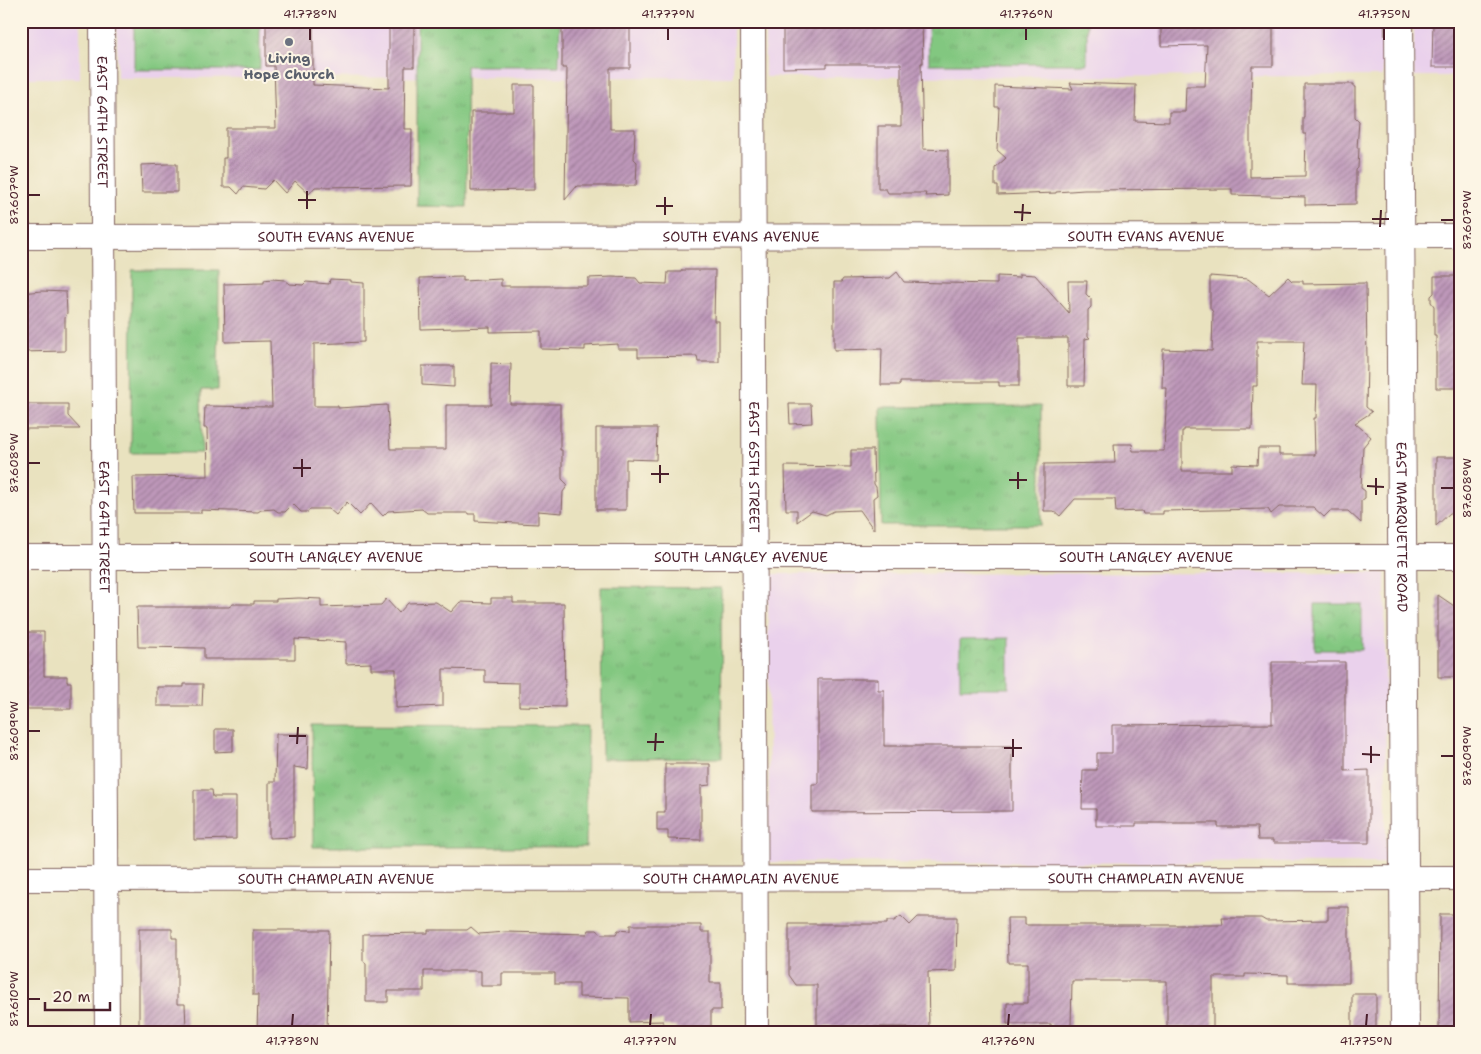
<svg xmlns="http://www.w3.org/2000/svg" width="1481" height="1054" font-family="'Shantell Sans',sans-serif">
	<defs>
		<pattern id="grass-tufts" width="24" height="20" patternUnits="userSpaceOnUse" patternTransform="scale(1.25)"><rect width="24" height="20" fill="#82c780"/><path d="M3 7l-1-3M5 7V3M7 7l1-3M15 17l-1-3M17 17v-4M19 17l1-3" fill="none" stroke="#72aa6f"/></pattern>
		<pattern id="park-crowns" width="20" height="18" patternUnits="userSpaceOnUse" patternTransform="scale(1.25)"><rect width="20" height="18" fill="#82c780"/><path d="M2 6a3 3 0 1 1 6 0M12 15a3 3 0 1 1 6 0" fill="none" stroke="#72aa6f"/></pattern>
		<pattern id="building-hatch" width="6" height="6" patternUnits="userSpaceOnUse" patternTransform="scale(1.25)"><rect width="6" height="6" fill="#be98ba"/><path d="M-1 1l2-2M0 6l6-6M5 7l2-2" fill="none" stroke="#9c7b97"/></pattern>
	</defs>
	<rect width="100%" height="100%" fill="#fcf5e5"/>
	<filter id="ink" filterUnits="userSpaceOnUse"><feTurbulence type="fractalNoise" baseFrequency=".02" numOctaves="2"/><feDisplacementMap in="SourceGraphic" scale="10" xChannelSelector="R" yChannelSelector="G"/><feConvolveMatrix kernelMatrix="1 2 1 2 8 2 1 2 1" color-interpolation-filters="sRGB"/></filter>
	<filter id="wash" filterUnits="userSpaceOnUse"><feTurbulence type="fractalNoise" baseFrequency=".0096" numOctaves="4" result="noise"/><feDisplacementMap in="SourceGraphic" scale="20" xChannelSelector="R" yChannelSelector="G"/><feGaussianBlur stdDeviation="1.12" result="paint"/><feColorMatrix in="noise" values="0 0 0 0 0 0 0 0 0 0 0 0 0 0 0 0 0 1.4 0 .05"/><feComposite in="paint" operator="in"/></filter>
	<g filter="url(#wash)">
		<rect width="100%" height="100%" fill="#e9e2bf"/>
		<path fill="#ead1ec" d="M21 21H80V78H21Z
			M117 21H733V77L117 78Z
			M765 21H1382L1383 76 765 77Z
			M1414 21H1460V76H1414Z
			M1385 573 1386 863 769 862 768 574Z"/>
		<path fill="url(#grass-tufts)" stroke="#667356" d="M134 21H260V70H134Z
			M417 21H560L559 66H466L467 207 417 206Z
			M928 21H1087V64H929Z
			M132 270H219L218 390H201L202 453H131Z
			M1041 406V525H881L880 407Z
			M601 587 721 588 722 758 602 759Z
			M312 725 587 726 586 847H313Z"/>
		<path fill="url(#park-crowns)" stroke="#667356" d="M1315 604H1362V650H1315Z
			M1009 638V688H960V639Z"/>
		<g id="blocks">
			<path fill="url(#building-hatch)" fill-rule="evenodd" d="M266 21H313V85L389 88V21H414V67H405L404 129H412L411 186 315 187 309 194 295 181 285 193 273 180 264 189 243 187 238 194 231 187H223V158H226V128H276L274 66H266Z
				M562 21H630V68H610V129H635L634 159 637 162 636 186H577L565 200 567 68H562Z
				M783 21H922L923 63H921L923 149 948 150V195L925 196 926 193H888L886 189H878V126H901V64H827V67L783 68Z
				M1161 21H1273V66H1252L1251 110H1250V177L1305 176 1306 134H1303V117H1304V84H1354V87H1355V117L1359 121 1357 148H1359L1358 168 1356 170V204L1305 205V197L1232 195V189L1084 190 1056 192V193L998 195V186H995V168L1006 158 997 150 999 107H995V86L1073 89 1070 83 1136 85 1135 121 1169 122V112H1185L1186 86H1205L1207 45 1161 46Z
				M1433 21H1460V67H1432Z
				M514 85H534V190L471 191V112H514Z
				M167 164H177V192H142L141 165Z
				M682 270H715L714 321H719V362H698L697 356 638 357V349H618V344L585 346V350L541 349V331L490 332V327L421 329 420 278 463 277V281L501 279V286H588V278L612 277 636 278 640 283 667 284 668 272H681Z
				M897 272 904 282 945 283 997 284V276L1020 277V274L1035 275 1069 313 1068 281H1087L1086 294 1091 299V307L1088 310V336L1090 338 1085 339 1084 386H1068V338H1019V386H999V382H900V385H881L882 349 834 350V282H841L843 279 890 278Z
				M1210 276 1248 279 1269 295 1288 277 1292 281H1303V284L1366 283 1367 363 1366 407 1372 412 1355 423 1371 437 1363 447 1361 488 1365 491V498L1361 501V523L1348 511H1330L1324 517 1313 507H1279L1271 514 1268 509 1163 511V514H1143L1142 511 1116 512 1115 499H1075L1060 516 1054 511H1044V464L1115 463 1114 444H1132L1133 451H1164L1167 388H1162L1163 349 1212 351 1213 312 1210 308ZM1257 341H1304L1302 385H1317L1316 418H1314L1315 455H1279V448H1258L1257 465 1232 464V471H1182V431H1184V429H1252L1253 386H1257Z
				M1434 276H1460L1459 388H1436V336H1434V306L1431 302V296L1434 293Z
				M272 279 285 280 290 284 303 285 306 282 329 284 330 279 351 280V282L364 283V342L314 344V406H338V408L387 405 390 449H446V405H491V363L511 364 510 404H560V450H562V479L568 485 563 492 562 513 538 511V524L475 521V514H469V513H427L422 509 388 511 383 516 371 503 360 515 347 502 336 515 329 509H310L308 512H301L293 504 285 512H278L274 509 261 510 258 512 201 510V513H134L133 477 208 476 207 428H204L205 406 272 407 270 341 225 342 224 284 264 283V280Z
				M42 291 66 292 67 313 65 318V351L21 352V293Z
				M422 366H454V387L422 385Z
				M21 404H68V416L80 429H21Z
				M789 404H811L812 423 790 424Z
				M596 428H657L656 460 626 459V510H596Z
				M851 450H873L874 484 876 487 877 495 873 498 874 530 860 510 834 511 826 515 812 511 797 522V510H786L785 466 851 467Z
				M1436 457H1460V513H1450L1436 526Z
				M1438 595 1460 610 1458 677H1438Z
				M299 598 321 599V607L381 605 386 599 399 613 408 603 436 602 451 612 460 602 491 603V598H513V603H564L565 707 519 706V683L485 682V670L443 669V706L396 708V669H371V663L346 664V642L295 639V659H204V648L138 647 137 607H229L233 604H254V601H276V599Z
				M23 632H44V676H67V682H71V709H23Z
				M1272 662H1345V771L1369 770V843H1273V840H1258L1257 827H1218V823H1136V826H1096V809H1082L1083 770H1097V753H1112V725L1272 724Z
				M818 679H878V690H884V746H1012V811L812 812V784H818Z
				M184 684H203L202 706H157V687H184Z
				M215 729H233V751L215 752Z
				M276 734H309L308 769 294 767V837L269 838V782H275Z
				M665 764H710V785L701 786V840L668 839V831H657V812H665Z
				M194 790H212L213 797H236V839L194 840Z
				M1328 907H1349V983H1288V975L1245 974V977H1213V1030H1192V1027L1167 1028V981H1072L1071 1027H1051V1024H1007V1003H1028V963H1008L1007 918H1025V925H1223L1222 918H1261L1266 921 1328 920Z
				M1440 914H1460V1029H1439Z
				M901 916 910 925 918 917H957L956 971 928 972 929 1029H908V1027H817V985H796L789 975V924H887V921H894Z
				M630 925H701V932H710V983H721V1010H711V1029H676L677 1026H663V1021L629 1022V998L579 997V984H555V973H502V986H481V971H424V991H388V1002H366V964L363 960V934L428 933V930H467L471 927 479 934 506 932 587 934 589 930H597L602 934H616L618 930 630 931Z
				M139 929H172V938H177V1004H185L186 1028 139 1029Z
				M253 930H329L327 1033H257L258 995H253Z
				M1352 994H1376V1029H1352Z"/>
		</g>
	</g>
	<g filter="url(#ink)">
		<use href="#blocks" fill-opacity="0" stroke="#82635f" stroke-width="1"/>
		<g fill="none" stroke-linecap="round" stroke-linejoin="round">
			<defs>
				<g id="minor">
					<path id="s1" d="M102 21 107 1033"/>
					<path id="s2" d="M753 21 756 1033"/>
					<path id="s3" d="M21 237 1460 236"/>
					<path id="s4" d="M21 557H1460"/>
					<path id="s5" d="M21 879 1460 878"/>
				</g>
				<g id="tertiary">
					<path id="s6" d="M1399 21 1405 1033"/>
				</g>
			</defs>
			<use href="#minor" stroke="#82635f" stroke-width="26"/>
			<use href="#tertiary" stroke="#82635f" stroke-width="30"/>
			<use href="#minor" stroke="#fff" stroke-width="24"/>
			<use href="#tertiary" stroke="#fff" stroke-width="28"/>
		</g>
	</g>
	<path fill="none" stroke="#4a1f2b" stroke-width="2" d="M310 40V28M668 40V28M1026 40V28M1384 40V28M28 195H40M298 200H316M656 206H673M307 209V191M1014 212 1031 213M665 215V197M1372 219H1389M1441 220H1454M1022 221 1023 204M1380 227 1381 210M28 463H40M293 468H311M651 474H669M302 477V459M1009 480H1027M660 483V465M1367 486 1384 487M1441 488H1454M1018 489V472M1376 495V478M28 731H40M289 736H306M647 742H664M297 744 298 727M1004 748H1022M655 751 656 733M1362 754 1380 755M1441 756H1454M1013 757V739M1371 763V746M28 999H40M292 1026 293 1014M650 1026 651 1014M1008 1026 1009 1014M1366 1026 1367 1014"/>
	<circle fill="#6b7280" stroke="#fcf5e5" stroke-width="2" cx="289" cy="42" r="5"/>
	<g text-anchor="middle" stroke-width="4" stroke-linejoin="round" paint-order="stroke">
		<g font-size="14" font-weight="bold" fill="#5b616d" stroke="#fcf5e5">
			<text x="289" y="63">Living<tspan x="289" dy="16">Hope Church</tspan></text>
		</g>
		<g font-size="14" fill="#4a1f2b" stroke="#fcf5e5">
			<text dy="5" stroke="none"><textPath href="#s1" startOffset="101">EAST 64TH STREET</textPath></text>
			<text dy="5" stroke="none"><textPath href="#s3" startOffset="1125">SOUTH EVANS AVENUE</textPath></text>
			<text dy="5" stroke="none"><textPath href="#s3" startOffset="315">SOUTH EVANS AVENUE</textPath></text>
			<text dy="5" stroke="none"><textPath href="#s3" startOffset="720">SOUTH EVANS AVENUE</textPath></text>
			<text dy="5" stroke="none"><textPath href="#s2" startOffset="446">EAST 65TH STREET</textPath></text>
			<text dy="5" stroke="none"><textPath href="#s1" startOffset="506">EAST 64TH STREET</textPath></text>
			<text dy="5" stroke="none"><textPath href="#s6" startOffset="506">EAST MARQUETTE ROAD</textPath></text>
			<text dy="5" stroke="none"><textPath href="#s4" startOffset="315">SOUTH LANGLEY AVENUE</textPath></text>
			<text dy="5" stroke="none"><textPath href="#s4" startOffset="720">SOUTH LANGLEY AVENUE</textPath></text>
			<text dy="5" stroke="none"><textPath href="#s4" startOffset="1125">SOUTH LANGLEY AVENUE</textPath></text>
			<text dy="5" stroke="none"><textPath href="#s5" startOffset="315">SOUTH CHAMPLAIN AVENUE</textPath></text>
			<text dy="5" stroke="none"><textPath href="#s5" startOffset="720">SOUTH CHAMPLAIN AVENUE</textPath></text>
			<text dy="5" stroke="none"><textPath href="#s5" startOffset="1125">SOUTH CHAMPLAIN AVENUE</textPath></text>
		</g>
	</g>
	<rect width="1481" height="1054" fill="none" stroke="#fcf5e5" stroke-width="55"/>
	<path d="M45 1002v8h65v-8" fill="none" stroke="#4a1f2b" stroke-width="2.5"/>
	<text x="52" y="1002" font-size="15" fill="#4a1f2b" stroke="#fcf5e5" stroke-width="4" paint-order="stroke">20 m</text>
	<rect x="28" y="28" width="1426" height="998" fill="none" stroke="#4a1f2b" stroke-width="2"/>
	<g font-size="12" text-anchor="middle" fill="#4a1f2b">
		<text x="310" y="18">41.778°N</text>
		<text x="668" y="18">41.777°N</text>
		<text x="1026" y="18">41.776°N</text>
		<text x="1384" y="18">41.775°N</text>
		<text transform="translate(14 195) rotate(-90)" y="4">87.607°W</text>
		<text transform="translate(1467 220) rotate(-90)" y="4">87.607°W</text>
		<text transform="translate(14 463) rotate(-90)" y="4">87.608°W</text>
		<text transform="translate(1467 488) rotate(-90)" y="4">87.608°W</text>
		<text transform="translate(14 731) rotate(-90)" y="4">87.609°W</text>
		<text transform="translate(1467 756) rotate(-90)" y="4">87.609°W</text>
		<text transform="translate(14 999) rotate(-90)" y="4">87.610°W</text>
		<text x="292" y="1045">41.778°N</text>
		<text x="650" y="1045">41.777°N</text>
		<text x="1008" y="1045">41.776°N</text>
		<text x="1366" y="1045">41.775°N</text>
	</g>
</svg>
